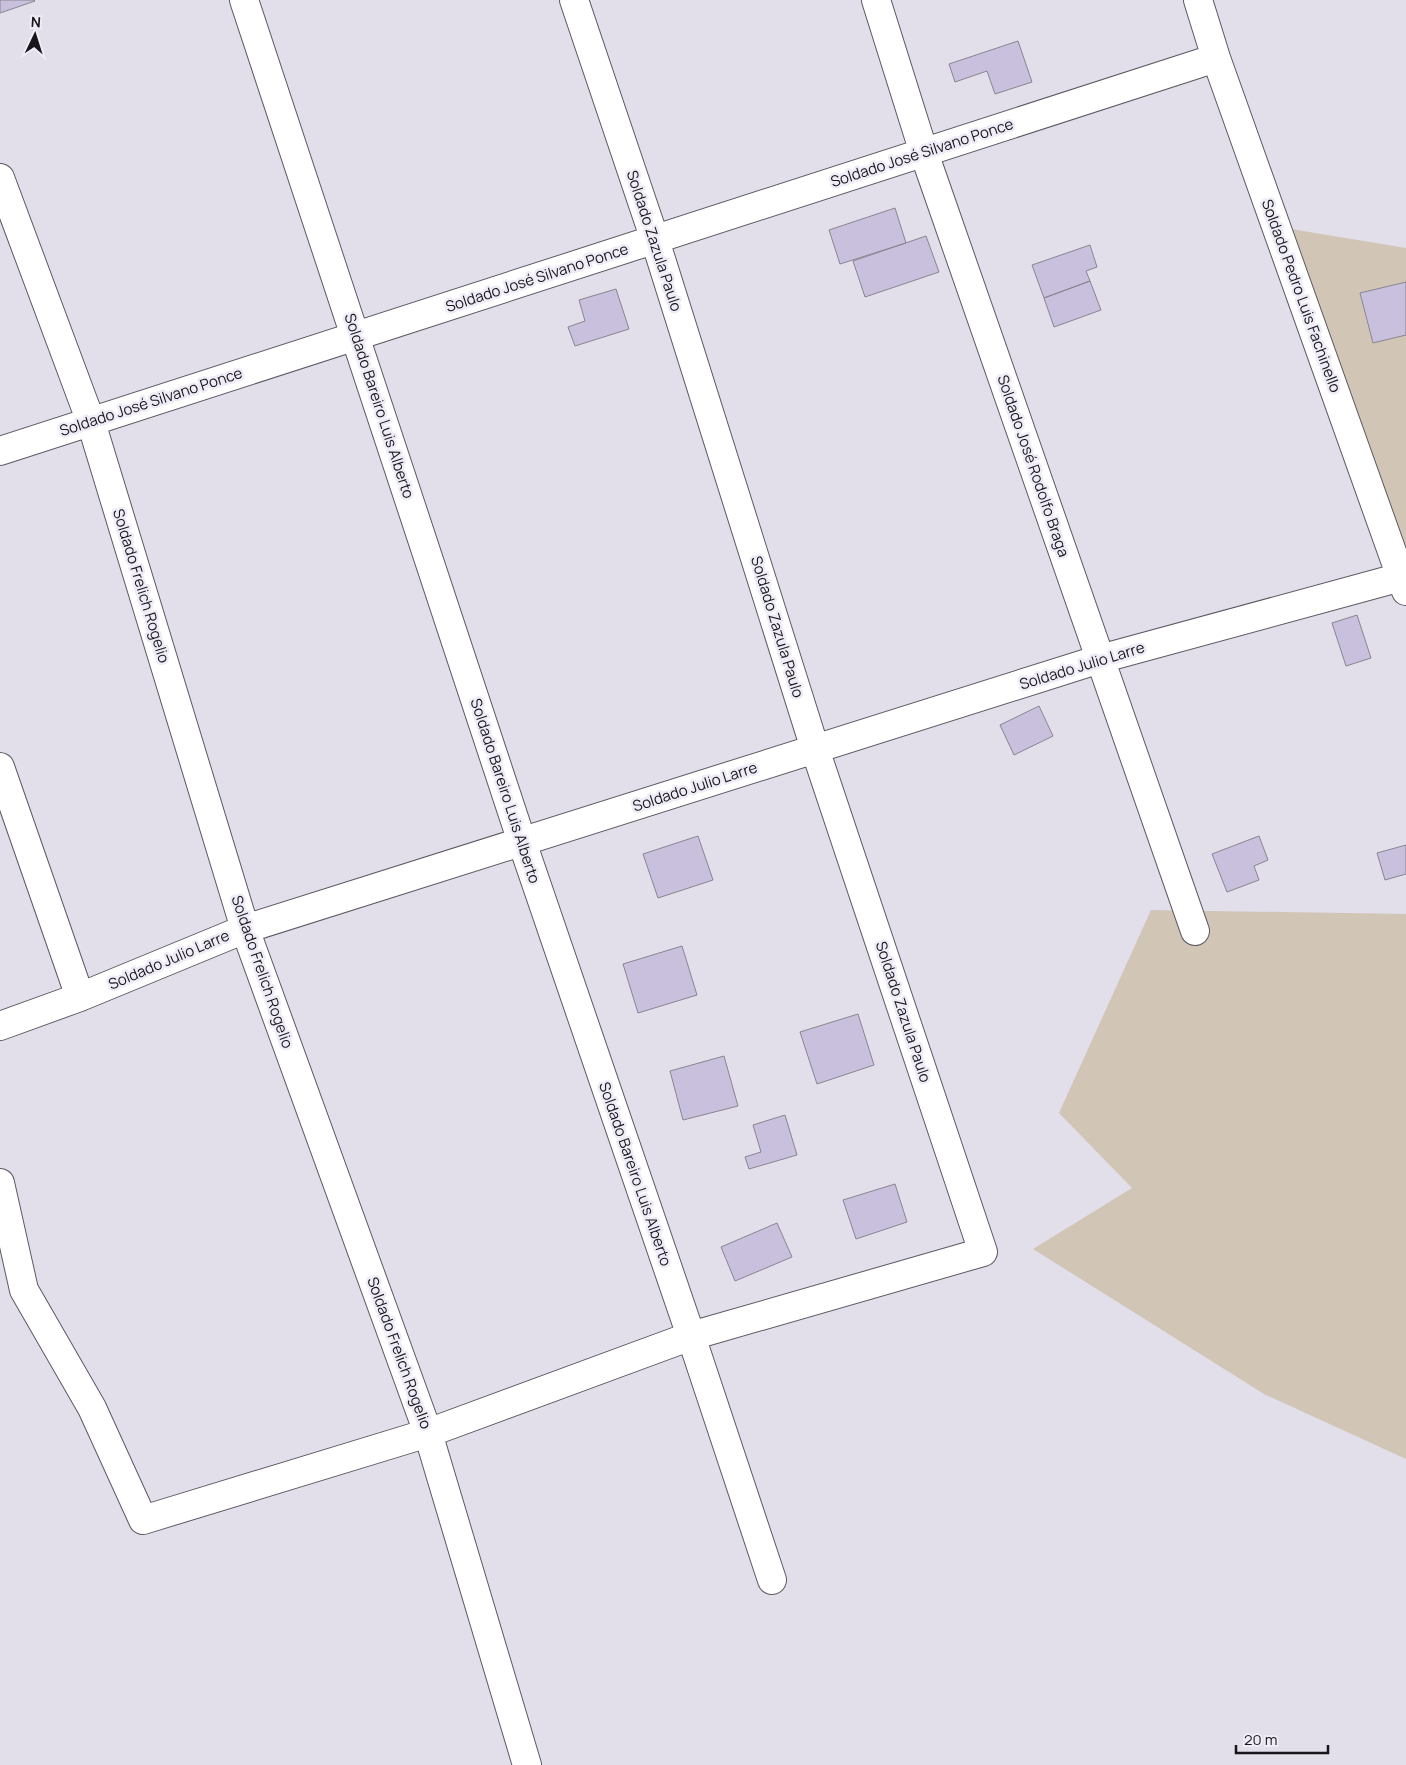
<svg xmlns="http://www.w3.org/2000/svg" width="1406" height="1765" font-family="Manrope,sans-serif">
	<rect width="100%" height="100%" fill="#e2deea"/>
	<path fill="#d1c6b6" d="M1285 228 1406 248V583Z
		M1151 910 1406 914V1459L1264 1394 1033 1249 1132 1188 1059 1113Z"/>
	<path fill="#c9c0dd" stroke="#888590" d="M0 0H34L35 1 0 13Z
		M1018 41 1032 82 995 94 987 71 955 82 949 64Z
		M895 208 906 243 840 264 829 230Z
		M926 236 939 272 865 297 853 261Z
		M1090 245 1097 267 1086 271 1090 281 1044 298 1032 265Z
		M1090 281 1101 310 1054 327 1044 298Z
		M1406 282V335L1373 343 1360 293Z
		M616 289 629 329 575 346 568 327 585 321 579 300Z
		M1357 615 1371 658 1346 666 1332 623Z
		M1039 706 1053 736 1014 755 1000 725Z
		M698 836 713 880 658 898 643 854Z
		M1259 836 1268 860 1254 866 1259 880 1227 892 1212 854Z
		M1406 845V874L1385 880 1377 853Z
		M682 946 697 995 638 1013 623 964Z
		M858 1014 874 1065 817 1084 800 1032Z
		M724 1056 738 1106 683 1120 670 1071Z
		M785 1115 797 1155 749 1169 745 1157 761 1152 753 1125Z
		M895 1184 907 1222 856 1239 843 1200Z
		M777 1223 792 1257 735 1281 721 1247Z"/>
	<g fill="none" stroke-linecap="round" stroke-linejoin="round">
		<defs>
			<path id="minor" d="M244 0 522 842 691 1336 772 1580
				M876 0 924 153 1195 931
				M1198 0 1216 58 1406 591
				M0 178 91 422 245 929 428 1433 527 1765
				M0 451 1216 58
				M0 767 80 997
				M0 1026 80 997 245 929 1100 659 1401 577
				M0 1183 24 1290 92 1408 143 1520 428 1433 691 1336 983 1252 815 749 655 240 574 0"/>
		</defs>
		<use href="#minor" stroke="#5c5963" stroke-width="30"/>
		<use href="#minor" stroke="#fff" stroke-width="28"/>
	</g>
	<g text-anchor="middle" stroke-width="5" stroke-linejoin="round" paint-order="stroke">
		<g font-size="15" fill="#17161a" stroke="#efecf7">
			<text transform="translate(922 153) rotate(-18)" y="5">Soldado José Silvano Ponce</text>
			<text transform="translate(654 241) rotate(72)" y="5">Soldado Zazula Paulo</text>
			<text transform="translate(537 278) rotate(-18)" y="5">Soldado José Silvano Ponce</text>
			<text transform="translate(1301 296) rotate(70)" y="5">Soldado Pedro Luis Fachinello</text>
			<text transform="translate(151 402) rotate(-18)" y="5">Soldado José Silvano Ponce</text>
			<text transform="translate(379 406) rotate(72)" y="5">Soldado Bareiro Luis Alberto</text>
			<text transform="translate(1033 466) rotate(71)" y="5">Soldado José Rodolfo Braga</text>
			<text transform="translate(141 586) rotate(73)" y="5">Soldado Frelich Rogelio</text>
			<text transform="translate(777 627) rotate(73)" y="5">Soldado Zazula Paulo</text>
			<text transform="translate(1082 666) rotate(-17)" y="5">Soldado Julio Larre</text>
			<text transform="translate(695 787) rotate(-18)" y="5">Soldado Julio Larre</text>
			<text transform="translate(505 791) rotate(72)" y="5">Soldado Bareiro Luis Alberto</text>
			<text transform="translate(169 960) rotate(-23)" y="5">Soldado Julio Larre</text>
			<text transform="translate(262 972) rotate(71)" y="5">Soldado Frelich Rogelio</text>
			<text transform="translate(903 1012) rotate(72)" y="5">Soldado Zazula Paulo</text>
			<text transform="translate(635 1174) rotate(71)" y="5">Soldado Bareiro Luis Alberto</text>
			<text transform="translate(399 1353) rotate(70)" y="5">Soldado Frelich Rogelio</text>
		</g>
	</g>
	<g transform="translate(35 35) rotate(4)" stroke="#efecf7" stroke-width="4" paint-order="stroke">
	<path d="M0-4L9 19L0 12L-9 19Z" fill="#17161a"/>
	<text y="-8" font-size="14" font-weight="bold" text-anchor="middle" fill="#17161a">N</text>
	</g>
	<path d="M1236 1745v8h92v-8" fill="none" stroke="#17161a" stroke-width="2.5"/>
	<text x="1244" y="1745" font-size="15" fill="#17161a" stroke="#efecf7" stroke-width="4" paint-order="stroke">20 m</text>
</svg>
